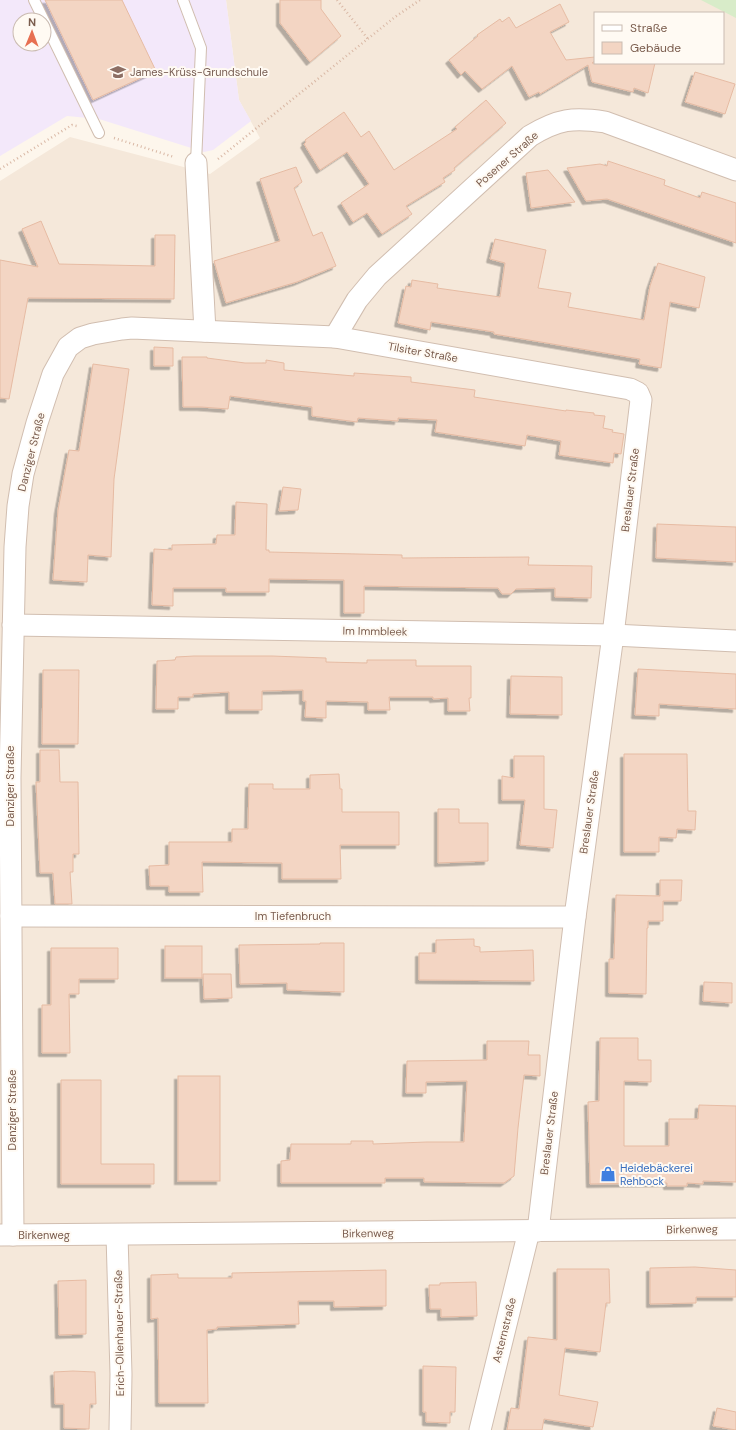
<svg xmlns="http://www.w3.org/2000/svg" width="736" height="1430" viewBox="0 0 736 1430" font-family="'DM Sans',sans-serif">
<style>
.residential{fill:#f5e8da;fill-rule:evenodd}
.education{fill:#f3e8fa;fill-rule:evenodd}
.green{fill:#d8ecc9}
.building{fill:#f3d5c3;stroke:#e6bba3;filter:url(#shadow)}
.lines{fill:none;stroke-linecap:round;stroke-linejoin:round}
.service-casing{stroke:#d1beb0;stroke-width:12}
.minor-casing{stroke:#d1beb0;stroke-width:23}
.path{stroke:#d9b8a5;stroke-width:2.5;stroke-dasharray:1 3;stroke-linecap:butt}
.service{stroke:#fff;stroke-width:10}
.minor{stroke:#fff;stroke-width:21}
.labels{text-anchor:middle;stroke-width:4;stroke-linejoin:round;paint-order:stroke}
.education-label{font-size:11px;fill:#785e54;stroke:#fffaf3;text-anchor:start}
.street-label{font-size:11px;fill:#7a5c4d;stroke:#fffaf3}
.shop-label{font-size:11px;fill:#366cbe;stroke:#fffaf3;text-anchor:start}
</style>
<defs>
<filter id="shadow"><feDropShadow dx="-3.5" dy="3.5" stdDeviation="0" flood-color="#0004"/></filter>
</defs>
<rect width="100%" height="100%" fill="#fdf6ec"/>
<path class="residential" d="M 226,0 L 736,0 L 736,1430 L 0,1430 L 0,181 L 70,137 L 210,174 L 260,138 L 239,100 ZM 595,13 L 723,13 L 723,63 L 595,63 Z"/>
<path class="education" d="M 0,0 L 226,0 L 239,100 L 251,121 L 213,150 L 204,152 L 99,119 L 67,116 L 0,156 ZM 20,20 L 44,20 L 44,44 L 20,44 Z"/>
<polygon class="green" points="701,0 736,0 736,18"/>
<g class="building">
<polygon points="45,0 122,0 156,71 93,100"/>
<polygon points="280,0 321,0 321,9 341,36 310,62 280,23"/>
<polygon points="560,4 569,22 550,32 566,60 595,57 595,61 592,63 655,63 648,93 634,88 633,92 592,82 588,65 540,94 539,92 529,97 512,66 482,89 465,71 461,75 449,60 478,36 477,35 500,19 502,22 509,17 516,28"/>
<polygon points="695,72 735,84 725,114 685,102"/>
<polygon points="486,100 506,123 454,168 455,170 443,178 445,182 406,206 412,214 382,234 367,213 353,222 341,203 369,184 347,152 320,170 304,144 306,142 305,140 344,112 361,137 369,131 394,170 457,129 455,127"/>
<polygon points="608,161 665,180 664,185 700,198 702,192 736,203 736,243 607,199 586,201 567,168 600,164 607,166"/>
<polygon points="296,167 302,182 294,188 313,236 322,232 336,266 297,282 226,303 214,261 280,241 260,179"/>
<polygon points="548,170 575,202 531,208 526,173"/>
<polygon points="41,221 59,264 155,266 155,235 175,235 174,299 28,298 9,399 0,398 0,260 38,267 22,229"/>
<polygon points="495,239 546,250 538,288 571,293 568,307 644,320 650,286 658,263 705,277 699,308 670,302 661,368 639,364 640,359 494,334 494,332 431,322 430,330 398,323 406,286 411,287 412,280 438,284 437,288 500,297 505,263 490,259"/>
<polygon points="154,347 173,348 173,366 154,366"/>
<polygon points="182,357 207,357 207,358 245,363 266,363 266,360 284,363 284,370 354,376 354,373 411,377 411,382 475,390 474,397 566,411 566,410 594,413 594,415 605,416 603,428 613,430 612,432 624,434 621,454 614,453 613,463 559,455 561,441 527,435 525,446 435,432 437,420 398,418 398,421 358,418 357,422 312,416 312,407 230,396 228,409 201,407 183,407"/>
<polygon points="93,364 129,369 114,479 111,557 88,555 87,582 53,580 58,510 69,450 79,451"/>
<polygon points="283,487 301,489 298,510 279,511"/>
<polygon points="236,502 267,504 266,550 269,550 269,552 402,555 402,558 529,557 528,565 592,566 591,598 555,597 555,588 516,589 511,594 502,594 498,588 364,586 364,613 344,613 344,580 269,579 269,592 226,592 226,588 173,588 173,606 152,605 154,549 172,550 172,545 216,544 217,535 235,535"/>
<polygon points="657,524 736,527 736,562 656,558"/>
<polygon points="194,656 272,656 326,658 326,662 367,663 367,660 416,660 416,666 471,666 471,698 469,698 470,711 448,711 448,698 433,699 433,697 389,697 390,710 368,710 368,702 326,701 326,718 305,717 306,701 303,701 303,690 262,691 262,710 229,710 229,692 193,694 193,697 178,697 178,709 156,709 157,661 175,660 176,657"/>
<polygon points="638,669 736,674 736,709 659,704 659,716 635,715"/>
<polygon points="43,670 79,670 78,744 42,744"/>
<polygon points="511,676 562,677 562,715 510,714"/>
<polygon points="40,750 59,750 60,782 78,782 79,854 73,854 73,872 70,872 72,904 55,904 53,873 40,873 36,782 40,782"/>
<polygon points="624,754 687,754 688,811 696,811 695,830 677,829 676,838 659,837 659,852 624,852"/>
<polygon points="514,756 544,756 544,809 557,810 553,848 520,845 525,800 502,800 502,776 514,778"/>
<polygon points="339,774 340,789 342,789 342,812 399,812 399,845 340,845 341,879 282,879 282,863 202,862 203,892 169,892 169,886 150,886 149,866 169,865 169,842 232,842 232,829 248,829 249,784 273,784 273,789 310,789 310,775"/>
<polygon points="438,809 459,809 459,823 488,823 488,861 438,863"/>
<polygon points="660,880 682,880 681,901 663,901 663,921 648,921 648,928 647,928 646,994 609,993 609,959 614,959 616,895 660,896"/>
<polygon points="474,939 474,946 480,947 480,952 533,950 534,981 419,980 419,953 436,953 436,940"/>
<polygon points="320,943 344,943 344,992 287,990 287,983 240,984 239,945 320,944"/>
<rect x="165" y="946" width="37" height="32"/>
<polygon points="51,948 118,948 118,979 79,979 79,994 69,994 70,1053 42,1053 42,1005 51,1005"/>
<polygon points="203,974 231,974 232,998 204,999"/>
<polygon points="704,982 732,983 732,1003 703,1001"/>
<polygon points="600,1038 638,1038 638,1060 651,1060 651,1082 624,1081 624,1146 669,1146 669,1119 698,1119 699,1105 736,1106 736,1182 703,1181 703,1184 687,1183 687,1186 667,1186 667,1183 590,1184 588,1102 599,1101"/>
<polygon points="487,1041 529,1041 528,1055 540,1055 540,1076 524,1075 518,1128 514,1176 504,1183 424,1182 424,1178 385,1178 385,1183 281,1183 281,1161 290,1160 291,1144 351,1144 351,1141 373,1141 373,1144 427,1142 464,1142 467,1081 426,1082 426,1093 406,1093 407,1061 487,1060"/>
<rect x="178" y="1076" width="42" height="105"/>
<polygon points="61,1080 101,1080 101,1164 154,1164 154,1184 61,1184"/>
<polygon points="695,1267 736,1270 736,1297 696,1297 696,1303 650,1304 650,1268"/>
<polygon points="557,1269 609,1269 610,1303 606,1303 600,1352 565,1348 559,1395 598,1402 593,1427 544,1419 542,1430 507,1430 511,1408 519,1409 528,1337 557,1340"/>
<polygon points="386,1270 386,1306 334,1307 334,1301 298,1301 299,1324 217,1327 217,1329 207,1330 208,1403 159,1403 158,1318 151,1319 151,1275 178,1274 178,1278 232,1278 232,1273"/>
<polygon points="86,1280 86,1334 59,1335 58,1281"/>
<polygon points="476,1282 477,1316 441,1317 441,1309 430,1309 429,1285 440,1285 440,1283"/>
<polygon points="423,1366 456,1367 455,1412 450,1412 450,1423 426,1422 426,1412 423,1412"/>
<polygon points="73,1371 95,1372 96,1404 90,1404 89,1429 64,1428 64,1404 55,1404 54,1372"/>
<polygon points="717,1408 736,1412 736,1430 713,1426"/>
</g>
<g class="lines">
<defs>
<g id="service">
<polyline points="34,0 99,133"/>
<polyline points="183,0 201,48 196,163"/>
</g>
<g id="minor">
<polyline points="196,163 205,331"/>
<path d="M 335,337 L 357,300 L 377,276 L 530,136 C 558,119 573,117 605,122 L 736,170"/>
<polyline points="13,625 613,635 736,641"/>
<polyline points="11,916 575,917"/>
<polyline points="1,1235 736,1229"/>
<polyline points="13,1235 10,778 15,547 18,506 23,474 37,423 53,374 68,347 80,338 93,334 122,329 132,328 335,337 630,389 638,393 641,400 613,635 575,917 538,1231"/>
<polyline points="117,1235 121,1374 120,1430"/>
<polyline points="480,1430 529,1231"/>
</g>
</defs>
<use href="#service" class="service-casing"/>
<use href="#minor" class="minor-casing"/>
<g class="path">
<polyline points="337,0 368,39"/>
<polyline points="114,138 174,157"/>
<polyline points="218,159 395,17 420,0"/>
<polyline points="0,169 72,125 77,126"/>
</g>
<use href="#service" class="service"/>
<use href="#minor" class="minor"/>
</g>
<defs>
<symbol id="school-bare" viewBox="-9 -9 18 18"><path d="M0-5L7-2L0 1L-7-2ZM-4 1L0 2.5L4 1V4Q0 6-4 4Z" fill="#8d6e63" stroke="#fffaf3" stroke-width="2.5" paint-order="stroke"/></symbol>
<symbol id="shop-bare" viewBox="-9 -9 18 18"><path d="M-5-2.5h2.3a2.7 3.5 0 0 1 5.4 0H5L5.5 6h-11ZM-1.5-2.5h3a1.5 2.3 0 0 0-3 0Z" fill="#3f7fe0" stroke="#fffaf3" stroke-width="2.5" paint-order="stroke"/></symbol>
</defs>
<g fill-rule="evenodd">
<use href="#school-bare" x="107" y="61" width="22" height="22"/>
<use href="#shop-bare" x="597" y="1163" width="22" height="22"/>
</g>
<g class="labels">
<g class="education-label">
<text x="130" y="76">James-Krüss-Grundschule</text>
</g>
<g class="street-label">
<text transform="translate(507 159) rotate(-41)" y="4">Posener Straße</text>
<text transform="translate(423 352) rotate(10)" y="4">Tilsiter Straße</text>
<text transform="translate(31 452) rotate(-76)" y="4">Danziger Straße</text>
<text transform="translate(630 490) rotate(-83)" y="4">Breslauer Straße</text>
<text transform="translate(375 631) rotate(1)" y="4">Im Immbleek</text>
<text transform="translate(10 786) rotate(-90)" y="4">Danziger Straße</text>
<text transform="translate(589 812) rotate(-82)" y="4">Breslauer Straße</text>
<text x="293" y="920">Im Tiefenbruch</text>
<text transform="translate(12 1110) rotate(-90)" y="4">Danziger Straße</text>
<text transform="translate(549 1133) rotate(-83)" y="4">Breslauer Straße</text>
<text transform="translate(692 1229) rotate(-1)" y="4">Birkenweg</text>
<text transform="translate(368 1233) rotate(-1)" y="4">Birkenweg</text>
<text x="44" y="1239">Birkenweg</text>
<text transform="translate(504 1330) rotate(-76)" y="4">Asternstraße</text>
<text transform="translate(119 1333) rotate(-91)" y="4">Erich-Ollenhauer-Straße</text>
</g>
<g class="shop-label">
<text x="620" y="1172">Heidebäckerei<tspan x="620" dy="13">Rehbock</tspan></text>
</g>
</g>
<rect x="594" y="12" width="130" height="52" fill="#fffaf3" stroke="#cabbb1"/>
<rect x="602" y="25" width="20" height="6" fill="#ffffff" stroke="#cabbb1"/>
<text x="630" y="32" font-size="12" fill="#7a5c4d">Straße</text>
<rect x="602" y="42" width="20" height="12" fill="#f3d5c3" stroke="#cabbb1"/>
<text x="630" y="52" font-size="12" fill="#7a5c4d">Gebäude</text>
<g transform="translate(32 32) rotate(1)"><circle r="19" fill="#fffaf3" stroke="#cabbb1"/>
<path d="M0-3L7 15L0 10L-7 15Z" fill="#e76f51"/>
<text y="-6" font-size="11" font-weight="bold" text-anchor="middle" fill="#7a5c4d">N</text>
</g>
</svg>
